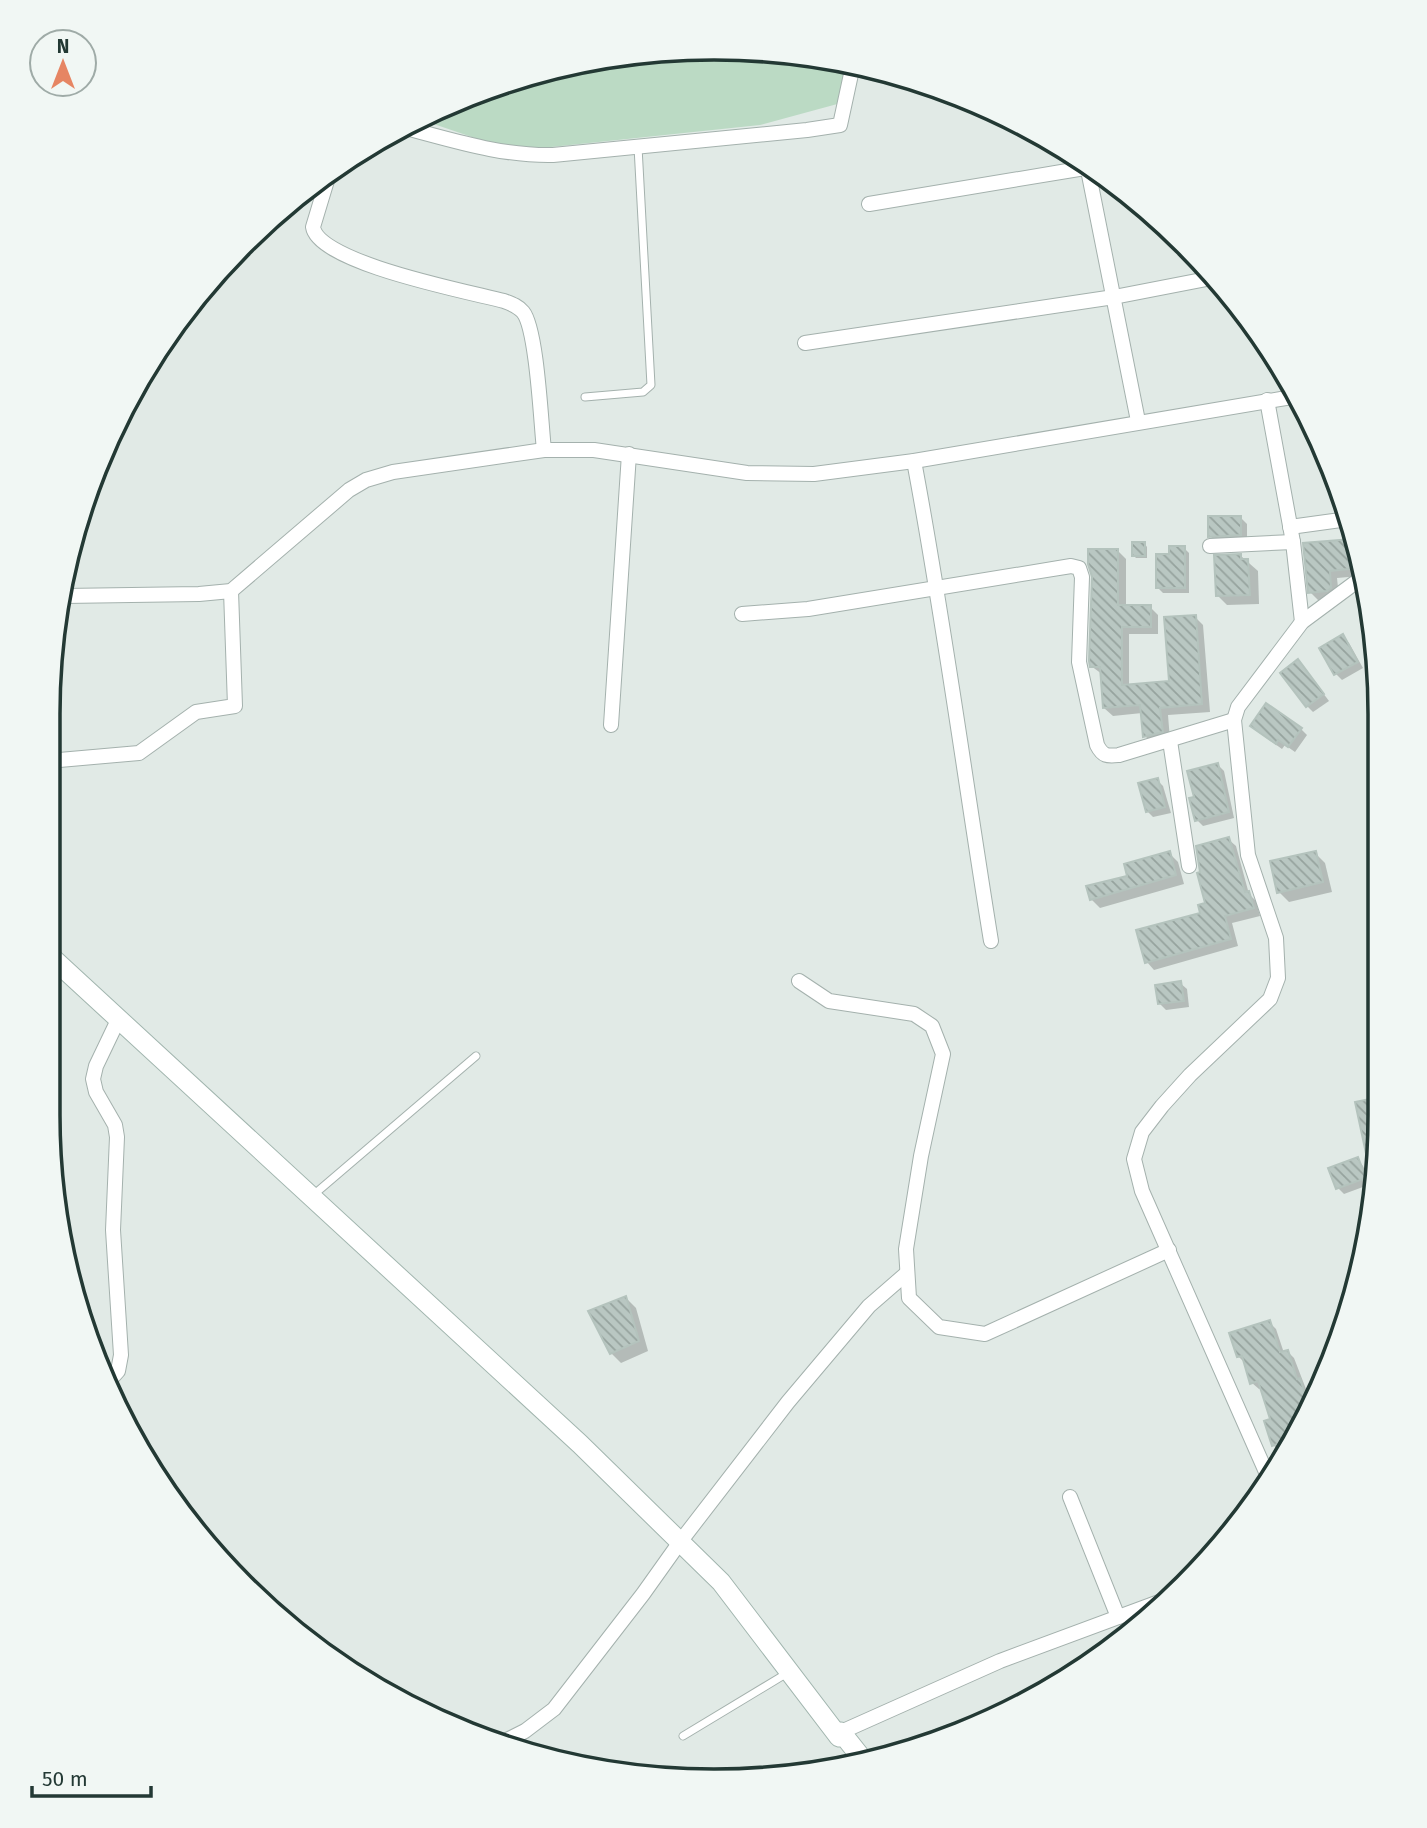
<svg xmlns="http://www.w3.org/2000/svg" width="1427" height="1828" viewBox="0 0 1427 1828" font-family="'Fira Sans',sans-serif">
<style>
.grass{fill:#bbdac4}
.shadow{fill:#0003}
.building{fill:url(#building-back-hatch);stroke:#b4c3bd;stroke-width:2}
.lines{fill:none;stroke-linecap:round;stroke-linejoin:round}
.lane-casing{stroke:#a4b1ad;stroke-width:9}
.street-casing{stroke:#a4b1ad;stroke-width:16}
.secondary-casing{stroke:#a1b5ae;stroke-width:21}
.lane{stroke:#fff;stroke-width:7}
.street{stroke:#fff;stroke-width:14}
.secondary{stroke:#fff;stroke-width:19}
.rim{fill:none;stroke:#233934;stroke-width:3.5}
</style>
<defs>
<pattern id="building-back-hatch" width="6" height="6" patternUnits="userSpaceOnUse" patternTransform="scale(1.75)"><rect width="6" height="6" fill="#b9c7c2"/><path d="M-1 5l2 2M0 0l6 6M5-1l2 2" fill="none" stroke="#96a39e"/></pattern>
</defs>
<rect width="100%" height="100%" fill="#e1eae6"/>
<polygon class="grass" points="757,49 849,64 841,103 760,125 513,151 419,119 499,83 626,53"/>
<g class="shadow">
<polygon points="1241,518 1247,524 1247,541 1216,542 1210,536"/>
<polygon points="1353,540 1360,576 1337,578 1339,597 1318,600 1310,592 1305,544"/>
<polygon points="1145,544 1147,547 1147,558 1136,558 1133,555"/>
<polygon points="1184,548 1189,553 1189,593 1163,593 1158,588 1171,556"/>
<polygon points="1118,551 1126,559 1126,607 1150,607 1158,615 1158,634 1129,634 1129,686 1171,683 1195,617 1203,625 1210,712 1168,715 1170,740 1153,744 1145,736 1142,713 1113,716 1104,708 1102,674 1091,666"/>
<polygon points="1241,556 1258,571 1259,604 1227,605 1217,595"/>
<polygon points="1343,636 1349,643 1363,668 1342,680 1336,674"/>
<polygon points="1304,668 1329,701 1313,712 1307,706"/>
<polygon points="1301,729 1307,735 1295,752 1285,745 1282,749 1258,732"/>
<polygon points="1218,765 1224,771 1234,818 1203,826 1197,820 1196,798"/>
<polygon points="1157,780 1163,786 1171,813 1153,817 1147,811"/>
<polygon points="1228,839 1236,846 1249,894 1256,901 1260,916 1232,923 1238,946 1154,970 1147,962 1202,914"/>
<polygon points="1169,853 1178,862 1184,884 1100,908 1091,899"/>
<polygon points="1315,853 1325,863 1332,892 1289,902 1279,892"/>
<polygon points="1180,983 1187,989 1189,1007 1166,1010 1160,1004"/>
<polygon points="1380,1099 1380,1115 1375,1162 1368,1154"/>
<polygon points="1357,1159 1363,1166 1371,1184 1344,1194 1338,1188"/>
<polygon points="626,1298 636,1308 648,1351 621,1363 611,1353"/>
<polygon points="1269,1322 1276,1329 1284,1353 1288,1352 1294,1358 1311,1402 1286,1449 1280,1451 1273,1445 1272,1421 1262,1388 1259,1389 1252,1383 1245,1363 1238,1356"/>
</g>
<g class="building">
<polygon points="1208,516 1241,516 1241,535 1208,537"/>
<polygon points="1352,539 1358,568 1330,571 1331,588 1327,591 1308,593 1303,543"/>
<rect x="1132" y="542" width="13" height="14"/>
<polygon points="1169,546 1185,546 1185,588 1156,588 1156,554 1169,554"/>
<polygon points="1088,549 1118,549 1118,605 1151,605 1151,627 1122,627 1122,685 1169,681 1164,617 1196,615 1202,704 1160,708 1163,732 1143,737 1140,705 1103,708 1100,667 1090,667 1089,661 1092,577 1088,564"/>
<polygon points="1241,554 1241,559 1248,559 1250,595 1216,596 1214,555"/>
<polygon points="1343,634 1358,662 1334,675 1319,648"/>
<polygon points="1298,659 1324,694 1306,707 1280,673"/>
<polygon points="1266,703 1302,728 1288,747 1278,740 1276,744 1250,726"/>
<polygon points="1218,763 1229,812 1195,821 1189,798 1194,797 1187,771"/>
<polygon points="1158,778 1165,807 1146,812 1138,783"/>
<polygon points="1229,837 1245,892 1249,891 1254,908 1225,916 1231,939 1145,963 1136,930 1200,913 1198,905 1205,903 1197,873 1200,872 1196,846"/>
<polygon points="1170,851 1176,875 1090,900 1086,886 1127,876 1124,864"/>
<polygon points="1316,851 1323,882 1277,893 1270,861"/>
<polygon points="1181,981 1184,1001 1158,1004 1155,985"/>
<polygon points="1380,1097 1374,1176 1371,1177 1355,1102"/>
<polygon points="1358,1157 1366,1178 1336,1189 1328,1168"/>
<polygon points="626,1296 639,1341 610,1354 588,1311"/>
<polygon points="1270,1320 1280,1352 1288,1350 1297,1379 1300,1378 1307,1401 1304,1402 1307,1411 1292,1439 1272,1446 1264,1421 1270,1419 1258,1381 1250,1384 1242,1356 1237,1357 1229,1333"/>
</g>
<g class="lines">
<defs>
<g id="lane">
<polyline points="585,397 643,392 651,385 638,147"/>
<polyline points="311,1197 476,1056"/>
<polyline points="683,1736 789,1672"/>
</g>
<g id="street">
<path d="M 402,127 C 453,140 500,156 553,155 L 807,130 L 840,125 L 853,65"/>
<polyline points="1087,165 1138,421"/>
<path d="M 329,174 L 313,227 C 318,263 470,292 504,301 C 512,304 518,306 523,312 C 537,329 541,424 544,450"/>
<polyline points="869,204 1091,167"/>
<polyline points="805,343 1114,297 1217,277"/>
<polyline points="1267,400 1293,542 1302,622"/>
<path d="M 914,461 C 944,620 965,781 991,941"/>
<polyline points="1290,527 1348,519"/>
<polyline points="1210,546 1293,542"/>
<polyline points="64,596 199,594 231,591 349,490 366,480 393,472 544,450 594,450 747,473 814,474 914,461 1298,396"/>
<path d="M 742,614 L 808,609 L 1071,566 L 1079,568 L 1082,577 L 1079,662 L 1097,745 C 1103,757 1108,756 1119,755 L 1234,720"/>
<polyline points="611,725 629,454"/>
<polyline points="1170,741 1189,866"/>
<polyline points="48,761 139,753 196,712 235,706 231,591"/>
<polyline points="799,981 829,1001 914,1014 932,1026 943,1054 921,1156 906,1249 909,1298 939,1327 985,1334 1169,1250"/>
<polyline points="109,1381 118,1371 121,1355 113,1230 117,1137 115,1125 96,1092 93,1079 96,1066 118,1020"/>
<polyline points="1270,1481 1142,1191 1134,1159 1142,1132 1162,1106 1190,1075 1270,999 1278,978 1276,938 1248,855 1234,720 1238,707 1302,622 1360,579"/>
<polyline points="1070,1497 1118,1617"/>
<polyline points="841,1732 1000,1661 1167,1599"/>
<polyline points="503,1742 525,1731 554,1709 643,1594 680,1542 788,1402 869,1306 907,1273"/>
</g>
<polyline id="secondary" points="48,954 580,1444 721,1582 839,1737 841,1732 864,1761"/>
</defs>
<use href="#lane" class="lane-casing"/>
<use href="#street" class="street-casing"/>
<use href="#secondary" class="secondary-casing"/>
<use href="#lane" class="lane"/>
<use href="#street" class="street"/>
<use href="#secondary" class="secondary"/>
</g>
<path d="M0 0H1427V1828H0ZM714 60H714A654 654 0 0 1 1368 714V1115A654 654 0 0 1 714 1769H714A654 654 0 0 1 60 1115V714A654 654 0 0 1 714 60Z" fill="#f1f7f4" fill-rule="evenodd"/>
<path class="rim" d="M714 60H714A654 654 0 0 1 1368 714V1115A654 654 0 0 1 714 1769H714A654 654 0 0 1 60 1115V714A654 654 0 0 1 714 60Z"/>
<g transform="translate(63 63)"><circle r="33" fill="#f1f7f4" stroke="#9faba7" stroke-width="2"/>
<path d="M0-5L12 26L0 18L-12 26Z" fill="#e68563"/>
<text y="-10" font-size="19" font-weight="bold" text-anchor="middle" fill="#233934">N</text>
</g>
<path d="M32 1786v10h119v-10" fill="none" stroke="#233934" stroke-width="3.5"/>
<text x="42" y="1786" font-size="21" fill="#233934" stroke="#f1f7f4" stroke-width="5" paint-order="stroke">50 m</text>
</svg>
